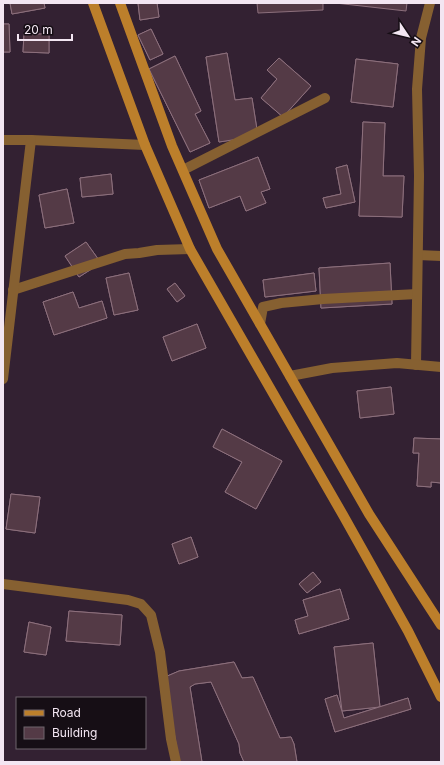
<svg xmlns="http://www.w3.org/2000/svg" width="444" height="765" viewBox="0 0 444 765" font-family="Inter,sans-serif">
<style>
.building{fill:#543a46;stroke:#8c6f7c}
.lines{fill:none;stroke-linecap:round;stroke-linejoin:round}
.street{stroke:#866031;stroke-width:10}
.secondary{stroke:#bc7f2b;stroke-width:10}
</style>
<rect width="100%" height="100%" fill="#332132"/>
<g class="building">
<polygon points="10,3 44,3 45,8 12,14"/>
<polygon points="10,3 44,3 45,8 12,14"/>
<polygon points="138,3 157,3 159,17 140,20"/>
<polygon points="138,3 157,3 159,17 140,20"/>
<polygon points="257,3 323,3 323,10 258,13"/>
<polygon points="335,3 407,3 406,11"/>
<polygon points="3,24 9,24 10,52 3,52"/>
<polygon points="3,24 9,24 10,52 3,52"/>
<polygon points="151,29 163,54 150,60 138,35"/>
<polygon points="151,29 163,54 150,60 138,35"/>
<polygon points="24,34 49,34 49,53 23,52"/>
<polygon points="24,34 49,34 49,53 23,52"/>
<polygon points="227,53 235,100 252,98 258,136 219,142 206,57"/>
<polygon points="227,53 235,100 252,98 258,136 219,142 206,57"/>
<polygon points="175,56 201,111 195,114 210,143 190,152 149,69"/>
<polygon points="175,56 201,111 195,114 210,143 190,152 149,69"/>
<polygon points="279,58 311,86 283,117 261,98 277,79 267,70"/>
<polygon points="279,58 311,86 283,117 261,98 277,79 267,70"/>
<polygon points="356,59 398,64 393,107 351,102"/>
<polygon points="356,59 398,64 393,107 351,102"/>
<polygon points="363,122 385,123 383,176 404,176 402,217 359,216"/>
<polygon points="363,122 385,123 383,176 404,176 402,217 359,216"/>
<polygon points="258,157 270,189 261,192 266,203 246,211 240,196 209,208 199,180"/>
<polygon points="258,157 270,189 261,192 266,203 246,211 240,196 209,208 199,180"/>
<polygon points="347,165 355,202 326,208 323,198 341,194 336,168"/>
<polygon points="347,165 355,202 326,208 323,198 341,194 336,168"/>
<polygon points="111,174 113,194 82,197 80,178"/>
<polygon points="111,174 113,194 82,197 80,178"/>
<polygon points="67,189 74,223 45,228 39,195"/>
<polygon points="67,189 74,223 45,228 39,195"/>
<polygon points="86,242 101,263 79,277 65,256"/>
<polygon points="86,242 101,263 79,277 65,256"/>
<polygon points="390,263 392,304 321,308 319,268"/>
<polygon points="390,263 392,304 321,308 319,268"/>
<polygon points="129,273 138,310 114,315 106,278"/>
<polygon points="129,273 138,310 114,315 106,278"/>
<polygon points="314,273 316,291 265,297 263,280"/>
<polygon points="314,273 316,291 265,297 263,280"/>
<polygon points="175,283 185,296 177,302 167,289"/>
<polygon points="175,283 185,296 177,302 167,289"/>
<polygon points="73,292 79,308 102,301 107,318 54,335 43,302"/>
<polygon points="73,292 79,308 102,301 107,318 54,335 43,302"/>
<polygon points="197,324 206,348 172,361 163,337"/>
<polygon points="197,324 206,348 172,361 163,337"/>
<polygon points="391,387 394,414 360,418 357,391"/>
<polygon points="391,387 394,414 360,418 357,391"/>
<polygon points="222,429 282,461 256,509 225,492 242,462 213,447"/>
<polygon points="222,429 282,461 256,509 225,492 242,462 213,447"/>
<polygon points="414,438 441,439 441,483 431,482 431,487 417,486 419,453 413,453"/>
<polygon points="414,438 441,439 441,483 431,482 431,487 417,486 419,453 413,453"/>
<polygon points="11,494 40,497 35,533 6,529"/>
<polygon points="11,494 40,497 35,533 6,529"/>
<polygon points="191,537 198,557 179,564 172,544"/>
<polygon points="191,537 198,557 179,564 172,544"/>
<polygon points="313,572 321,582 307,593 299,584"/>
<polygon points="313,572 321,582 307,593 299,584"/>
<polygon points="340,589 349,619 299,634 295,620 308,616 303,600"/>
<polygon points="340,589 349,619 299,634 295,620 308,616 303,600"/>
<polygon points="69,611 122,615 120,645 66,641"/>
<polygon points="69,611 122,615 120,645 66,641"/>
<polygon points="29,622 51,627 46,655 24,652"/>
<polygon points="29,622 51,627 46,655 24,652"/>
<polygon points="373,643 380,707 342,711 334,647"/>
<polygon points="373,643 380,707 342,711 334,647"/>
<polygon points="234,662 242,678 253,677 280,738 291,737 294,744 297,762 244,762 240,753 239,744 211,682 195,684 190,687 202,762 179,762 165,677 179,671"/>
<polygon points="234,662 242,678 253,677 280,738 291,737 294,744 297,762 244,762 240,753 239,744 211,682 195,684 190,687 202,762 179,762 165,677 179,671"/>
<polygon points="337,695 344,718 408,698 411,709 335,732 325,699"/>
<polygon points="337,695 344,718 408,698 411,709 335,732 325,699"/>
</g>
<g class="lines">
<g class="street">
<polyline points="3,140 31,140 145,145"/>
<polyline points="183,170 325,98"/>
<polyline points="418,255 441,256"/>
<polyline points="13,290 125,254 139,253 157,250 190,249"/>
<polyline points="260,324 263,307 281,303 323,299 417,294"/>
<polyline points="416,365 419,176 417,89 421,38 430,3"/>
<polyline points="290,376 332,368 397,363 441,367"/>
<polyline points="3,379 31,140"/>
<polyline points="3,584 128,600 141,604 151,615 160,652 171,739 176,762"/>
</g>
<g class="secondary">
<polyline points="93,3 145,145 190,249 343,515 408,631 441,697"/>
<polyline points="120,3 172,146 217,249 369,514 441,625"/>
</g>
</g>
<rect width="444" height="765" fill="none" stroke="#f3e6f2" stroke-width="8"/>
<rect x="16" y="697" width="130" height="52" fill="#160e15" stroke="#6e646d"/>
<rect x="24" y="710" width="20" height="6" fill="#bc7f2b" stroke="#6e646d"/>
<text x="52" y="717" font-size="12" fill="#f3e6f2">Road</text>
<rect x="24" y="727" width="20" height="12" fill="#543a46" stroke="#6e646d"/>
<text x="52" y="737" font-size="12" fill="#f3e6f2">Building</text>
<g transform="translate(408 36) rotate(125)" stroke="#160e15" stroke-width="3" paint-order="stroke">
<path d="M0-3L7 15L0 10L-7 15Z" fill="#f3e6f2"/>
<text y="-6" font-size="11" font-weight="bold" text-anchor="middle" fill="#f3e6f2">N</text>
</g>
<path d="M18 34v6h54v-6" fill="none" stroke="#f3e6f2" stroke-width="2"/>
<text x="24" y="34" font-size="12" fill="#f3e6f2" stroke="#160e15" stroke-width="3" paint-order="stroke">20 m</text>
</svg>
